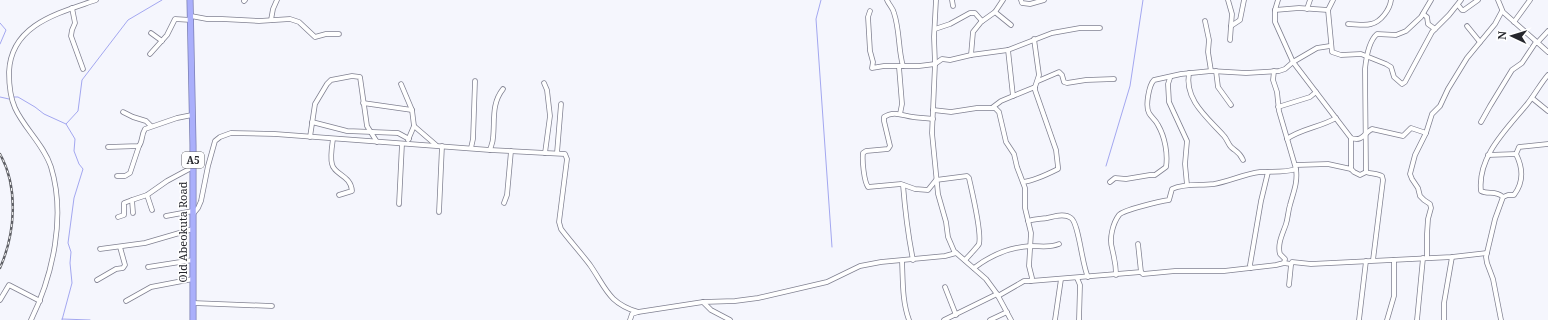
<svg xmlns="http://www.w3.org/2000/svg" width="1548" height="320" viewBox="0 0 1548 320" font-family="'Noto Serif',serif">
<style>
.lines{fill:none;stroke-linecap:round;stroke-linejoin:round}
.stream{stroke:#a3a7f0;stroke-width:1}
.minor-casing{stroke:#808191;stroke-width:5.5}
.highway-casing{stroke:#7b7fb3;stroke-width:7}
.minor{stroke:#fff;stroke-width:4}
.highway{stroke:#aaaffb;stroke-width:5.5}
.rail-casing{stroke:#5e5f65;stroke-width:2.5}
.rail{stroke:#fff;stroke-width:1;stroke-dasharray:3;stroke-linecap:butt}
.labels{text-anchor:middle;stroke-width:3;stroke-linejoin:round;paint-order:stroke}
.shield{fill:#fff;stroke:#66676b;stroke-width:1}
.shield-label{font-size:10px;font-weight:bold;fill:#25262c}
.street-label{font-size:11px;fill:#25262c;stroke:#fff}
</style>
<rect width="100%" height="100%" fill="#f5f6fd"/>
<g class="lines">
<g class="stream">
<polyline points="821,0 816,19 832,247"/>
<polyline points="0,23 6,30 0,44"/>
<polyline points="0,97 9,99"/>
<polyline points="14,97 18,97 35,107 44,114 66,124"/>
<polyline points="1106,166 1130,86 1143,0"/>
<polyline points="62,319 90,320"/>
<polyline points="62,320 72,283 70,263 71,252 68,243 74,198 83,169 79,164 74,151 75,139 66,124 78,111 82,80 128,20 162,0"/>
</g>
<defs>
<g id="minor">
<path d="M 887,0 C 889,5 893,8 894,13 C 900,31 898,49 903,66"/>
<polyline points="936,0 934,37 935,64 932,133 938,194 946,222 948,237 954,251 986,279 997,294 1011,320"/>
<polyline points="952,0 953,6"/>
<polyline points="1021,0 1022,3 1030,4 1044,0"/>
<polyline points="1228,0 1232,14 1231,26"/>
<path d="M 1278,0 L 1275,10 L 1275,22 L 1293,62 L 1351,138 C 1363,142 1364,133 1372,129 L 1403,136 L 1411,128 L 1426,133"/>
<polyline points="1333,0 1328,10 1332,52 1341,55 1361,54 1386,64 1391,67 1394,77 1402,84 1405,82 1432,32 1449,15 1461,0"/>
<polyline points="1498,0 1503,12 1548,52"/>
<polyline points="244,1 245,0"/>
<polyline points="1458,5 1462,10 1464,10 1478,0"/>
<polyline points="72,8 75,23 72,30 71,36 83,69"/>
<polyline points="1307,9 1310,0"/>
<polyline points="1275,10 1299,8 1328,10"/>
<polyline points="870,11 868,17 870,51 873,62 872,68 884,66 919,66 935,64 942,59 950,60 971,55 1008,50 1052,33 1080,28 1100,28"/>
<polyline points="995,12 1011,25"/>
<polyline points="1423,14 1427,17 1428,24 1435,29"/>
<polyline points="191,16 207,19 222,19 259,21 290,19 299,22 315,37 326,34 339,34"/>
<polyline points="271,20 273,9 277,0"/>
<polyline points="1205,21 1209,40 1208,52 1211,71"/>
<polyline points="1514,22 1530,0"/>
<path d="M 1348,24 C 1356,24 1364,26 1371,24 C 1381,22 1390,9 1391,0"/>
<polyline points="1467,26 1480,42"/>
<polyline points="935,29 950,24 970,13 975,13 982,21"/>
<polyline points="151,33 162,41"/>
<polyline points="1230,40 1231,26 1240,20 1244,0"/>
<polyline points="1537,43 1548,31"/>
<polyline points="1008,50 1013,96 1035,87"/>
<polyline points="150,54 167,35 175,19 191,20"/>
<polyline points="971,55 973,32 981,22 995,12 1003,0"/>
<polyline points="899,67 902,104 900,114"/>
<polyline points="1216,71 1218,87 1231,105"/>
<path d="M 1189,73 C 1184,100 1208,118 1224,136 C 1227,139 1228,144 1231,147 C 1236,152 1239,151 1243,160"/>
<polyline points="1170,78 1168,84 1169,102 1187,141 1185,164 1187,185"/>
<polyline points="1038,81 1059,72 1062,75 1064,82 1067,83 1086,80 1114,79"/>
<polyline points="544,83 547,90 550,116 545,153"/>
<polyline points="401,84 412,110 414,126 408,140"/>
<polyline points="1532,98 1548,111"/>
<polyline points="363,103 412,110"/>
<polyline points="993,107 1001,101 1013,96"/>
<polyline points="1278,107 1310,97 1316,92"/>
<polyline points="933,110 951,112 977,108 995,108 999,112 1006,142 1014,154 1017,167 1025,188 1025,208 1031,233 1029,266 1032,278 1031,281 1024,281 998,296"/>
<polyline points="123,112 133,117 146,121 151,126"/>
<path d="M 933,119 C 926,118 919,118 913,117 C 903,116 894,110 884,117 L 884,121 L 890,146 L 888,149 L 866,151 L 863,153 C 862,161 864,181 868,187 L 901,184 L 915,189 L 928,190 L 936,180 L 967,176 L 969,178 C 972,192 982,232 979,244 C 978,246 967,258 965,260"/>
<polyline points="312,122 347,131 398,133 409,139"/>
<polyline points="1481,122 1490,106 1512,70 1522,63 1536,42"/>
<polyline points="414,126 436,145"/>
<polyline points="310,137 315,104 327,84 331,80 352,76 360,77 367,126 377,142"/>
<path d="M 333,139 C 332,146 330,157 332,164 C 334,175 351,175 352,191 L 339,195"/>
<path d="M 1287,139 C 1300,129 1321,127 1336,118"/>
<path d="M 108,147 L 139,146 C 143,141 141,135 145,129 L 177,118 L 192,115"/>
<polyline points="471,148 473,139 475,81"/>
<path d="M 490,150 C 491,146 493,142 493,138 C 495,121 491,104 503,89"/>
<polyline points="557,153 561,104"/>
<polyline points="1516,154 1519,147 1548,144"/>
<path d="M 1488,155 L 1516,154 C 1523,168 1524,182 1514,195 L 1508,195 L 1503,197"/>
<polyline points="1296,165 1328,164 1351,169 1351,138"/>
<path d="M 1351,169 L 1354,172 L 1360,175 L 1366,172 L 1365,69 C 1366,59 1369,41 1377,34 L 1396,35 L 1406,31 L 1421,17 L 1431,0"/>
<path d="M 1366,172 C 1371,174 1377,173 1382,176 L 1383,180 L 1373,260"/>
<polyline points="117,176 125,176 130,173 139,146"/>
<path d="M 1023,182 C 1033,181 1048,174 1058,169 L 1058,167 L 1056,150 L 1035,90 L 1035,87 L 1039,75 L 1034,39"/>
<path d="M 1110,182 L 1115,178 L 1126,179 L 1150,175 L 1155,175 L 1166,167 C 1168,154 1165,137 1158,125 C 1156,120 1151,117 1149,113 C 1145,106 1149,85 1154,80 L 1181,74 L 1211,71 L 1246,73 L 1279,71 L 1285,69 L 1293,62 L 1317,48 L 1330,46"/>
<path d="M 903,185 C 905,210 908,235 913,260"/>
<polyline points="147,195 152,210"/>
<polyline points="504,203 507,195 511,151"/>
<polyline points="399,204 402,144"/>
<polyline points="439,212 442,146"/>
<polyline points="133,213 132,200 147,195 167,181 193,167"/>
<path d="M 193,214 L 198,208 L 201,201 L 208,166 L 215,141 L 220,137 L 231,133 L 275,134 L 490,150 L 565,154 L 567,159 L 559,222 L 561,229 C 570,241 581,253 590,265 C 606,288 608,303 638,312"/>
<polyline points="166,216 193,211"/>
<polyline points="118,217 124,215 124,203 132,200"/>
<path d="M 1028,221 C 1034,219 1041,219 1047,218 C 1054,216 1065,213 1071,218 C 1079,223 1082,266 1088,277"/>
<polyline points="100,249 145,243 193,229"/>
<polyline points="1427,258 1427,234 1428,219 1431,208 1430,204 1424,200 1420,196 1418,188 1412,179 1410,174 1415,155 1426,133 1432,114 1440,106 1448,89 1467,58 1495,24 1502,11"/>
<path d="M 902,261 C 903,281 902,301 909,320"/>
<path d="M 1284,263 L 1285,259 L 1280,254 C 1277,244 1283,233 1286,224 C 1288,218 1288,211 1290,205 C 1293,193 1298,183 1296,169"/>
<polyline points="148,267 193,260"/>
<path d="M 974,268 C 991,255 1010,247 1031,246 C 1042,246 1049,248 1059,244"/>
<polyline points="1251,268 1250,265 1261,201 1268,172"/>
<polyline points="1141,272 1143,274 1175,271 1224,271 1276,265 1284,263 1291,264"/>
<path d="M 1116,275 C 1116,263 1114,258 1112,248 C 1109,238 1113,223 1119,215 C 1123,210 1161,201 1169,200 L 1172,189 C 1186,183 1200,186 1214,184 C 1230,181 1244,174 1260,172 C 1272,171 1285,173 1296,169 L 1279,111 L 1277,92 L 1273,80 L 1274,71"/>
<polyline points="1077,278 1080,285 1079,320"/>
<polyline points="97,280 116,269 123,268 125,265 120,247"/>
<polyline points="1031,281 1141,272 1138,244"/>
<polyline points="1289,285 1291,265 1292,262 1311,264 1452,257 1487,253"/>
<polyline points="945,287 956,315"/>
<polyline points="0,300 9,285 40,301"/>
<polyline points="126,301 151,287 193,279"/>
<polyline points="703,302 711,310 730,320"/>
<polyline points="193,303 272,306"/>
<path d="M 31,320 C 53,275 66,216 51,167 C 44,145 24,128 15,108 C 10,97 9,84 9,72 C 11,24 59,13 96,0"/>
<polyline points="630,320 632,314 638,312 703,302 735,301 758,298 827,282 860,266 881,262 945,256 956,253"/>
<polyline points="944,320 997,294"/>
<polyline points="990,320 1007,312"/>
<polyline points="1055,320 1061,279"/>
<polyline points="1359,320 1366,261"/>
<polyline points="1387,320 1394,296 1394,260"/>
<polyline points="1417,320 1423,258"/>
<polyline points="1444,320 1444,303 1452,257"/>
<path d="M 1501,320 L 1493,279 L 1487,263 L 1486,257 L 1495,219 L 1503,197 C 1495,190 1488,195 1481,191 C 1477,156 1508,128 1528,103 C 1535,94 1541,83 1548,75"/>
</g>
<polyline id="highway" points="190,0 193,145 193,320"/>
</defs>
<use href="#minor" class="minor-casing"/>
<use href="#highway" class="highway-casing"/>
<use href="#minor" class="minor"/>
<use href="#highway" class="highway"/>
<defs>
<path id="rail" d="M 0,154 C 19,188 15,234 0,268"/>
</defs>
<use href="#rail" class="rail-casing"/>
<use href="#rail" class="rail"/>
</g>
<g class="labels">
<rect class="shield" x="182" y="152" width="22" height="16" rx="3"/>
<g class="shield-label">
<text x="193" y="164">A5</text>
</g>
<g class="street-label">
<text transform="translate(183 232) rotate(-90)" y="4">Old Abeokuta Road</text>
</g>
</g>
<g transform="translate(1512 36) rotate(274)" stroke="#ffffff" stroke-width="3" paint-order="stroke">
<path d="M0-3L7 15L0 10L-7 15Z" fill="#25262c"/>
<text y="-6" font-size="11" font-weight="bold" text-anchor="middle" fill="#25262c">N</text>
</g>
</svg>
